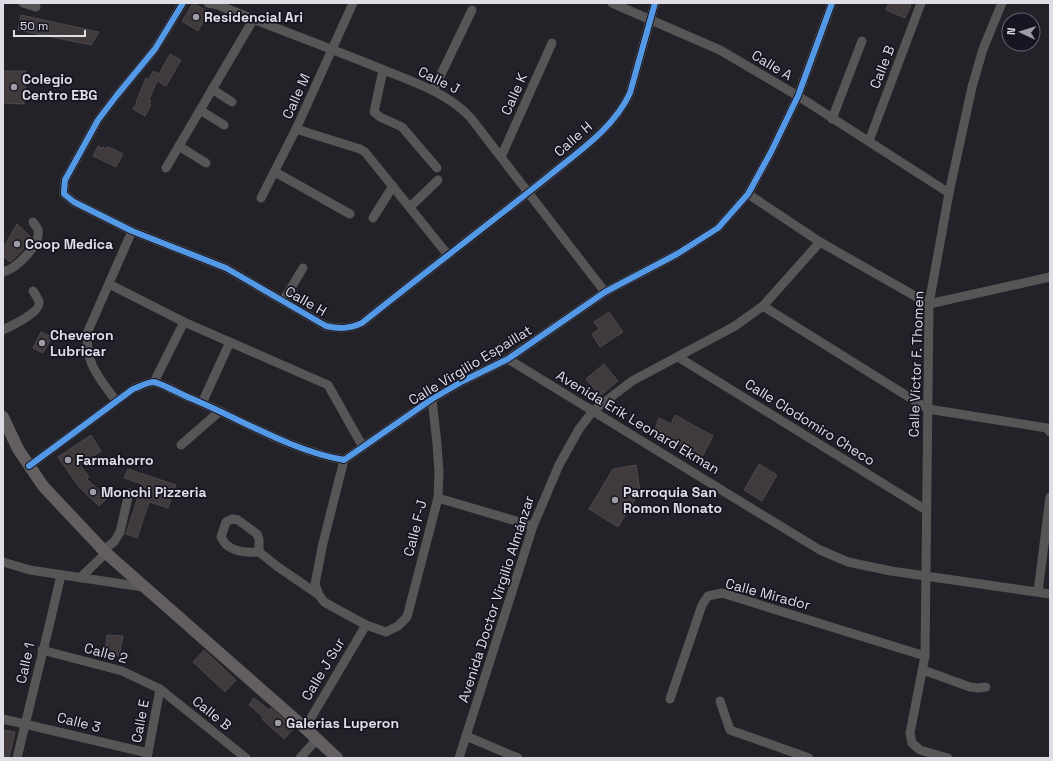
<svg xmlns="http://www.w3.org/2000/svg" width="1053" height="761" viewBox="0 0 1053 761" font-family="'Space Grotesk',sans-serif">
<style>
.building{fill:#403a3c;stroke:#4b484b}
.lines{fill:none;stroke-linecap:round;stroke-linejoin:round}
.minor{stroke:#585556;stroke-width:9}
.major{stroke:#635f61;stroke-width:12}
.cycleway-casing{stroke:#171522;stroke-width:8}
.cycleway{stroke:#5399e6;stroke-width:6}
.poi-dot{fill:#9d9ca4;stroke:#171522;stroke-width:1.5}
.labels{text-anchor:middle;stroke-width:3.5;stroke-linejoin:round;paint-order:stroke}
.poi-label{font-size:14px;font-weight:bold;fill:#dfdee7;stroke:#171522;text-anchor:start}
.street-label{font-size:14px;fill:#dfdee7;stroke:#171522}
</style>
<rect width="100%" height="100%" fill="#232229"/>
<g class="building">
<polygon points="193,3 209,12 198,31 182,21"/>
<polygon points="889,3 907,3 911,5 905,18 886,10"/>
<polygon points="21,15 99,32 91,45 18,30"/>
<polygon points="170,54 181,60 166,86 157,81 149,100 151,101 149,104 151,105 145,116 133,109 137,103 136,102 146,78 149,79 153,71 159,74"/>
<polygon points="3,71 26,71 24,104 3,103"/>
<polygon points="98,146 102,148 103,147 106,149 107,147 111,148 123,154 116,167 93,156"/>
<polygon points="17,224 31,237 22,251 10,262 3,256 3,248"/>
<polygon points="609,312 623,332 600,347 592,334 599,329 594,322"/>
<polygon points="41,332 52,337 43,353 33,348"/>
<polygon points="604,364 618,381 600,396 586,379"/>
<polygon points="675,415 713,436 702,457 664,436 665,434 655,429 659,418 671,424"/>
<polygon points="91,435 101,451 80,465 89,477 87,479 107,498 99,506 79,487 58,457"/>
<polygon points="759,464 777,475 762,501 744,490"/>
<polygon points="636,465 640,491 618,527 589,509 613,469"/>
<polygon points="128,469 176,485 168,508 149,502 137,538 126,534 142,484 124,478"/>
<polygon points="107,635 123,636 119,656 105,654"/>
<polygon points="204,650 236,680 225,692 193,662"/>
<polygon points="254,698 269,710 271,708 294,728 284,739 262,719 263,717 249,705"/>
<polygon points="3,730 15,732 9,758 3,758"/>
</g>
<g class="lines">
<g class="minor">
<polyline points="23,3 36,7"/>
<path d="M 183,3 L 155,49 L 117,95 L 98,120 L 65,180 L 64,191 L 64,194 L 74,202 L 132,231 L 226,268 L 326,326 C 339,329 349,329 362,323 C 424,273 488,225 550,175 C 579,151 614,128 630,93 L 655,3"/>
<path d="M 208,3 L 218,5 C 269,26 322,45 374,66 C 407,80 444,90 470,117 L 605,292"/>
<polyline points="612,3 720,50 798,96 949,193"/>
<polyline points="383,70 374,112 380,117 402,127 437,168"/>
<polyline points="212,89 232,102"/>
<polyline points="433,91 472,10"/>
<polyline points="200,110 224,125"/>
<polyline points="832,119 862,41"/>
<polyline points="296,129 360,149 365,152 448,255"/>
<polyline points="869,141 921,3"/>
<polyline points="179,146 206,163"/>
<polyline points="501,157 552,43"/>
<polyline points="166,168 253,20"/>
<polyline points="275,172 350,214"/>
<polyline points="748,194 820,242 929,304 1050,277"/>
<polyline points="261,198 296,129 353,3"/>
<polyline points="410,207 438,180"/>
<polyline points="373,218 393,186"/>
<path d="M 3,272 C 16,269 41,245 38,230 C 37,227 35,225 33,222"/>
<polyline points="109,284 184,322 328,385 363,447"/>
<polyline points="283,301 303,268"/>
<polyline points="763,306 928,409 1047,428 1050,432"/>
<path d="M 3,330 C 11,326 41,312 39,302 C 38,298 35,294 33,291"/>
<polyline points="678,357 926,510"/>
<polyline points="508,359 764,516 820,550 848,562 891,571 1050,594"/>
<polyline points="154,382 184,322"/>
<path d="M 116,401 C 99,377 84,363 88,331 L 132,231"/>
<polyline points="202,403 230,342"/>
<polyline points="181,445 220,411"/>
<polyline points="344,460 323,543 315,584 319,595 324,602 366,625 386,632 398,626 407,617 438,498 439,472 437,444 432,399"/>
<path d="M 29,466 L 133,389 C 139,387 147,382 154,382 C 160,383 183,395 190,398 C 241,419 289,450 344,460 L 432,399 L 463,381 L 508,359 L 605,292 L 677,254 L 718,228 L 748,194 L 771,152 L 798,96 L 832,3"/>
<polyline points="438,498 533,526"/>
<polyline points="103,550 114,542 120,532 129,493"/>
<path d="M 259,552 C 245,553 227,551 221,537 L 226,522 L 232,519 L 238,520 L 257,534 L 259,539 L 259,552 L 278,567 L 319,595"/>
<polyline points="3,562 30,570 143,587"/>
<polyline points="80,578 106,553"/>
<polyline points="1038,592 1050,497"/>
<polyline points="42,650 122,671 160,689 246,758"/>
<polyline points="923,670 970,687 978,688 986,687"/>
<polyline points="670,699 702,605 708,596 722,593 925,656"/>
<polyline points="720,701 730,730 809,758"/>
<polyline points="3,719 148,753"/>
<polyline points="305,728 366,625"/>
<polyline points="466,736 518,758"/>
<polyline points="17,758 51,618 61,575"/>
<polyline points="147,758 160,689"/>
<polyline points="300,758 317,739"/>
<polyline points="459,758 533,526 559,465 579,429 593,411 632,381 735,326 763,306 820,242"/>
<polyline points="948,758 920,750 912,743 910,733 925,656 929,304 949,193 972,87 983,49 1002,3"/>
</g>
<polyline class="major" points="3,417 18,449 43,486 106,553 305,728 337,758"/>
<defs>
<g id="cycleway">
<path d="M 183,3 L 155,49 L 117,95 L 98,120 L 65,180 L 64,191 L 64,194 L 74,202 L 132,231 L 226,268 L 326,326 C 339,329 349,329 362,323 C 424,273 488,225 550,175 C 579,151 614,128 630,93 L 655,3"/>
<path d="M 29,466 L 133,389 C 139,387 147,382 154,382 C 160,383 183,395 190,398 C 241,419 289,450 344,460 L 432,399 L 463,381 L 508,359 L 605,292 L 677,254 L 718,228 L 748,194 L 771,152 L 798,96 L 832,3"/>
</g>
</defs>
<use href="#cycleway" class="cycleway-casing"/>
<use href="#cycleway" class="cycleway"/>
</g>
<g class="poi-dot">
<circle cx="196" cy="17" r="4"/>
<circle cx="14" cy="87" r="4"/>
<circle cx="17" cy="244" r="4"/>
<circle cx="42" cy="343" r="4"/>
<circle cx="68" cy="460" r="4"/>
<circle cx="93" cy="492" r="4"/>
<circle cx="615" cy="500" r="4"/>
<circle cx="278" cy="723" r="4"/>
</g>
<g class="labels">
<g class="poi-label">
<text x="204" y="22">Residencial Ari</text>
<text x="22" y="84">Colegio<tspan x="22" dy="16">Centro EBG</tspan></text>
<text x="25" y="249">Coop Medica</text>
<text x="50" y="340">Cheveron<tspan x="50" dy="16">Lubricar</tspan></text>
<text x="76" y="465">Farmahorro</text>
<text x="101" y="497">Monchi Pizzeria</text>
<text x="623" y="497">Parroquia San<tspan x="623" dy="16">Romon Nonato</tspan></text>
<text x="286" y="728">Galerias Luperon</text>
</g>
<g class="street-label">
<text transform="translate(772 65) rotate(31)" y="5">Calle A</text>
<text transform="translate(882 67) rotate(-69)" y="5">Calle B</text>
<text transform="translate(439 80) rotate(26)" y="5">Calle J</text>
<text transform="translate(514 94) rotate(-66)" y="5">Calle K</text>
<text transform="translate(296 96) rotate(-66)" y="5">Calle M</text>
<text transform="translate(573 139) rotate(-41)" y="5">Calle H</text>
<text transform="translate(306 301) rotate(30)" y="5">Calle H</text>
<text transform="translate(916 364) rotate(-88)" y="5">Calle Víctor F. Thomen</text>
<text transform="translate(470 365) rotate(-31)" y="5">Calle Virgilio Espaillat</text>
<text transform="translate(638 422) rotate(31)" y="5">Avenida Erik Leonard Ekman</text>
<text transform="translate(810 422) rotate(32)" y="5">Calle Clodomiro Checo</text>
<text transform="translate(415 528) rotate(-76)" y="5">Calle F-J</text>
<text transform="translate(768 594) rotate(15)" y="5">Calle Mirador</text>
<text transform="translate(496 599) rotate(-72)" y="5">Avenida Doctor Virgilio Almánzar</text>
<text transform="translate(106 653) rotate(15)" y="5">Calle 2</text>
<text transform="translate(25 663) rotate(-77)" y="5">Calle 1</text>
<text transform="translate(323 669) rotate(-59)" y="5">Calle J Sur</text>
<text transform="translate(212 713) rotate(39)" y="5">Calle B</text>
<text transform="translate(140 721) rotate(-79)" y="5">Calle E</text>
<text transform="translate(79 722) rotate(14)" y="5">Calle 3</text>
</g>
</g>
<rect width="1053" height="761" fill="none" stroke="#dfdee7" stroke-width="8"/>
<g transform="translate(1021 32) rotate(274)"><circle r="19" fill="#171522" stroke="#676571"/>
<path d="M0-3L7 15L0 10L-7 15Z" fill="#9d9ca4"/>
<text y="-6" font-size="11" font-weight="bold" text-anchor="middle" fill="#dfdee7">N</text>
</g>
<path d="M14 30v6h71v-6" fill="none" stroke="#dfdee7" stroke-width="2"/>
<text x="20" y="30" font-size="12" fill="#dfdee7" stroke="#171522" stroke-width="3" paint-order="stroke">50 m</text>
</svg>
